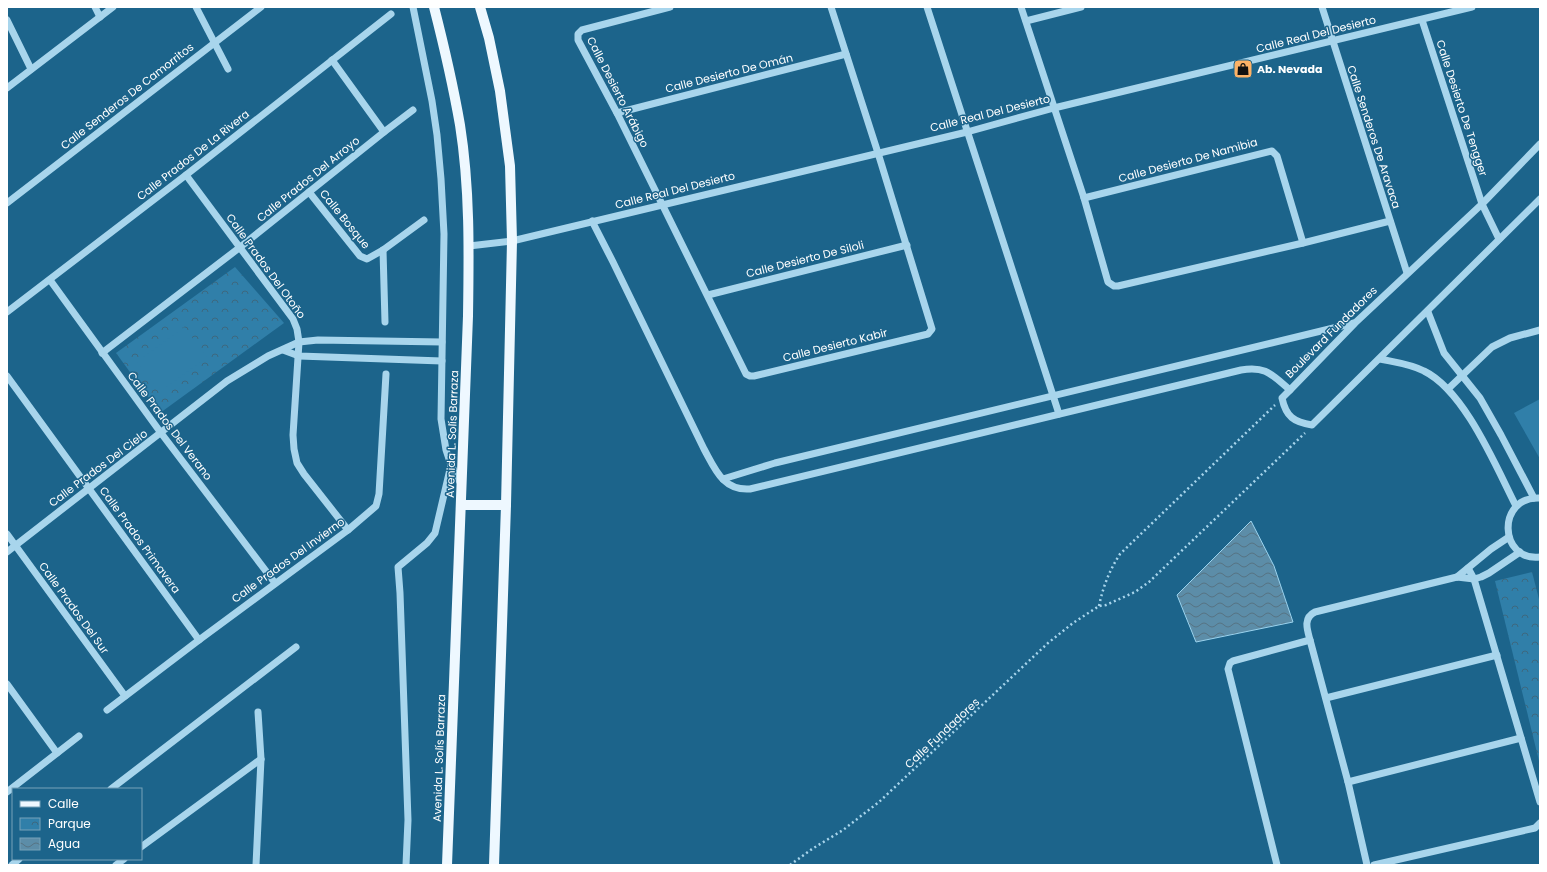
<svg xmlns="http://www.w3.org/2000/svg" width="1547" height="872" viewBox="0 0 1547 872" font-family="Poppins,sans-serif">
<style>
.park{fill:url(#park-crowns)}
.pitch{fill:#307fa9}
.water{fill:url(#water-waves);stroke:#9bd3ee}
.lines{fill:none;stroke-linecap:round;stroke-linejoin:round}
.path{stroke:#a8d5ec;stroke-width:2.5;stroke-dasharray:2 3;stroke-linecap:butt}
.minor{stroke:#a8d5ec;stroke-width:7}
.major{stroke:#eef8ff;stroke-width:10}
.labels{text-anchor:middle;stroke-width:3;stroke-linejoin:round;paint-order:stroke}
.street-label{font-size:11px;fill:#fff;stroke:#1c648b}
.poi-label{font-size:11px;font-weight:bold;fill:#fff;stroke:#1c648b;text-anchor:start}
</style>
<defs>
<pattern id="park-crowns" width="20" height="18" patternUnits="userSpaceOnUse"><rect width="20" height="18" fill="#307fa9"/><path d="M2 6a3 3 0 1 1 6 0M12 15a3 3 0 1 1 6 0" fill="none" stroke="#3d687f"/></pattern>
<pattern id="water-waves" width="16" height="10" patternUnits="userSpaceOnUse"><rect width="16" height="10" fill="#5c8da8"/><path d="M0 5q4-4 8 0t8 0" fill="none" stroke="#567383"/></pattern>
</defs>
<rect width="100%" height="100%" fill="#1c648b"/>
<g class="park">
<polygon points="235,267 284,323 160,413 116,353"/>
<polygon points="1532,572 1540,603 1540,765 1495,581"/>
</g>
<g class="pitch">
<polygon points="184,327 207,357 160,392 137,362"/>
<polygon points="1540,399 1540,459 1514,413"/>
</g>
<polygon class="water" points="1251,521 1274,566 1293,622 1196,642 1177,595"/>
<g class="lines">
<g class="path">
<path d="M 1099,606 C 1103,587 1109,571 1120,554 L 1275,405"/>
<polyline points="790,865 812,849 843,830 879,802 1048,643 1073,623 1099,606 1106,605 1135,592 1149,582 1305,433"/>
</g>
<g class="minor">
<polyline points="95,7 100,17"/>
<polyline points="196,7 228,69"/>
<polyline points="413,7 432,101 437,135 441,179 444,234 441,419 446,450 451,465 461,484"/>
<polyline points="670,7 582,30 578,34 578,40 617,113 746,374 750,376 754,376 928,334 932,329 878,153 831,7"/>
<polyline points="927,7 1059,414"/>
<polyline points="1021,7 1084,198 1108,282 1114,286 1118,286 1303,243 1390,221"/>
<polyline points="1322,7 1407,273"/>
<polyline points="7,20 31,69"/>
<polyline points="1422,20 1482,204 1499,239"/>
<polyline points="1026,21 1081,7"/>
<polyline points="332,60 384,132"/>
<polyline points="7,88 113,7"/>
<polyline points="617,113 846,54"/>
<path d="M 1540,144 L 1482,204 L 1355,323 L 1290,390 L 1282,398 C 1286,417 1294,422 1312,425 L 1540,199"/>
<polyline points="186,175 293,319 297,329 299,342 293,435 294,449 297,463 304,474 348,530"/>
<polyline points="309,192 360,256 367,259 383,250 424,220"/>
<polyline points="1084,198 1272,151 1277,156 1303,243"/>
<polyline points="7,203 261,7"/>
<path d="M 592,221 L 613,262 L 704,449 C 715,469 723,491 750,489 L 1241,370 C 1266,366 1271,374 1290,390"/>
<polyline points="469,246 512,241 967,132 1054,108 1472,7"/>
<polyline points="383,250 385,322"/>
<polyline points="50,280 161,433 275,583"/>
<polyline points="708,295 907,245"/>
<polyline points="7,312 186,175 391,14"/>
<polyline points="1428,312 1444,353 1480,398 1501,435 1534,498"/>
<polyline points="283,350 299,356 442,361"/>
<polyline points="102,353 239,248 384,132 413,110"/>
<path d="M 1380,359 C 1394,362 1411,364 1424,371 C 1465,391 1496,467 1516,506"/>
<polyline points="7,376 199,640"/>
<polyline points="1448,389 1492,347 1510,338 1540,330"/>
<polyline points="723,479 775,463 1354,323"/>
<path d="M 1540,498 C 1496,496 1499,562 1540,557"/>
<polyline points="7,534 125,696"/>
<polyline points="7,552 227,381 268,356 299,342 318,340 442,342"/>
<polyline points="1468,568 1474,579 1540,802"/>
<polyline points="1457,577 1491,549 1509,537"/>
<polyline points="7,684 57,753"/>
<polyline points="1326,698 1497,655"/>
<polyline points="107,710 199,640 348,530 376,506 379,494 386,374"/>
<polyline points="1348,782 1521,738"/>
<polyline points="111,789 296,647"/>
<polyline points="7,792 79,736"/>
<polyline points="141,847 261,759"/>
<polyline points="12,865 19,859"/>
<polyline points="116,865 124,859"/>
<polyline points="256,865 261,759 258,712"/>
<polyline points="406,865 408,820 400,593 398,567 427,543 435,533 451,465"/>
<polyline points="1277,865 1228,669 1230,663 1233,661 1310,640"/>
<path d="M 1367,865 L 1348,782 L 1310,640 C 1307,629 1303,618 1315,612 L 1457,577 L 1474,579 L 1481,577 L 1489,573 L 1520,552"/>
<polyline points="1374,865 1535,828 1540,823"/>
</g>
<g class="major">
<path d="M 434,7 C 444,46 453,85 460,125 C 470,188 469,253 468,316 L 447,865"/>
<polyline points="480,7 489,38 500,91 510,166 512,241 506,505 494,865"/>
<polyline points="461,505 506,505"/>
</g>
</g>
<defs>
<symbol id="shop-square" viewBox="-11 -11 22 22"><rect x="-9" y="-9" width="18" height="18" rx="4" fill="#fdb266" stroke="#1c648b"/><path d="M-5-2.5h2.3a2.7 3.5 0 0 1 5.4 0H5L5.5 6h-11ZM-1.5-2.5h3a1.5 2.3 0 0 0-3 0Z" fill="#111"/></symbol>
</defs>
<g fill-rule="evenodd">
<use href="#shop-square" x="1232" y="58" width="22" height="22"/>
</g>
<g class="labels">
<g class="street-label">
<text transform="translate(1316 34) rotate(-14)" y="4">Calle Real Del Desierto</text>
<text transform="translate(729 73) rotate(-14)" y="4">Calle Desierto De Omán</text>
<text transform="translate(618 92) rotate(63)" y="4">Calle Desierto Arábigo</text>
<text transform="translate(127 96) rotate(-38)" y="4">Calle Senderos De Camorritos</text>
<text transform="translate(1462 108) rotate(72)" y="4">Calle Desierto De Tengger</text>
<text transform="translate(990 113) rotate(-14)" y="4">Calle Real Del Desierto</text>
<text transform="translate(1374 137) rotate(72)" y="4">Calle Senderos De Aravaca</text>
<text transform="translate(193 155) rotate(-38)" y="4">Calle Prados De La Rivera</text>
<text transform="translate(1188 160) rotate(-15)" y="4">Calle Desierto De Namibia</text>
<text transform="translate(308 179) rotate(-39)" y="4">Calle Prados Del Arroyo</text>
<text transform="translate(675 190) rotate(-14)" y="4">Calle Real Del Desierto</text>
<text transform="translate(345 219) rotate(51)" y="4">Calle Bosque</text>
<text transform="translate(805 259) rotate(-14)" y="4">Calle Desierto De Siloli</text>
<text transform="translate(266 266) rotate(54)" y="4">Calle Prados Del Otoño</text>
<text transform="translate(1331 332) rotate(-45)" y="4">Boulevard Fundadores</text>
<text transform="translate(835 345) rotate(-14)" y="4">Calle Desierto Kabir</text>
<text transform="translate(170 426) rotate(53)" y="4">Calle Prados Del Verano</text>
<text transform="translate(452 434) rotate(-88)" y="4">Avenida L. Solís Barraza</text>
<text transform="translate(98 468) rotate(-37)" y="4">Calle Prados Del Cielo</text>
<text transform="translate(140 540) rotate(54)" y="4">Calle Prados Primavera</text>
<text transform="translate(288 560) rotate(-36)" y="4">Calle Prados Del Invierno</text>
<text transform="translate(74 608) rotate(54)" y="4">Calle Prados Del Sur</text>
<text transform="translate(942 733) rotate(-43)" y="4">Calle Fundadores</text>
<text transform="translate(439 758) rotate(-88)" y="4">Avenida L. Solís Barraza</text>
</g>
<g class="poi-label">
<text x="1257" y="73">Ab. Nevada</text>
</g>
</g>
<rect width="1547" height="872" fill="none" stroke="#ffffff" stroke-width="16"/>
<rect x="12" y="788" width="130" height="72" fill="#1c648b" stroke="#77a2b9"/>
<rect x="20" y="801" width="20" height="6" fill="#eef8ff" stroke="#77a2b9"/>
<text x="48" y="808" font-size="12" fill="#ffffff">Calle</text>
<rect x="20" y="818" width="20" height="12" fill="url(#park-crowns)" stroke="#77a2b9"/>
<text x="48" y="828" font-size="12" fill="#ffffff">Parque</text>
<rect x="20" y="838" width="20" height="12" fill="url(#water-waves)" stroke="#77a2b9"/>
<text x="48" y="848" font-size="12" fill="#ffffff">Agua</text>
</svg>
